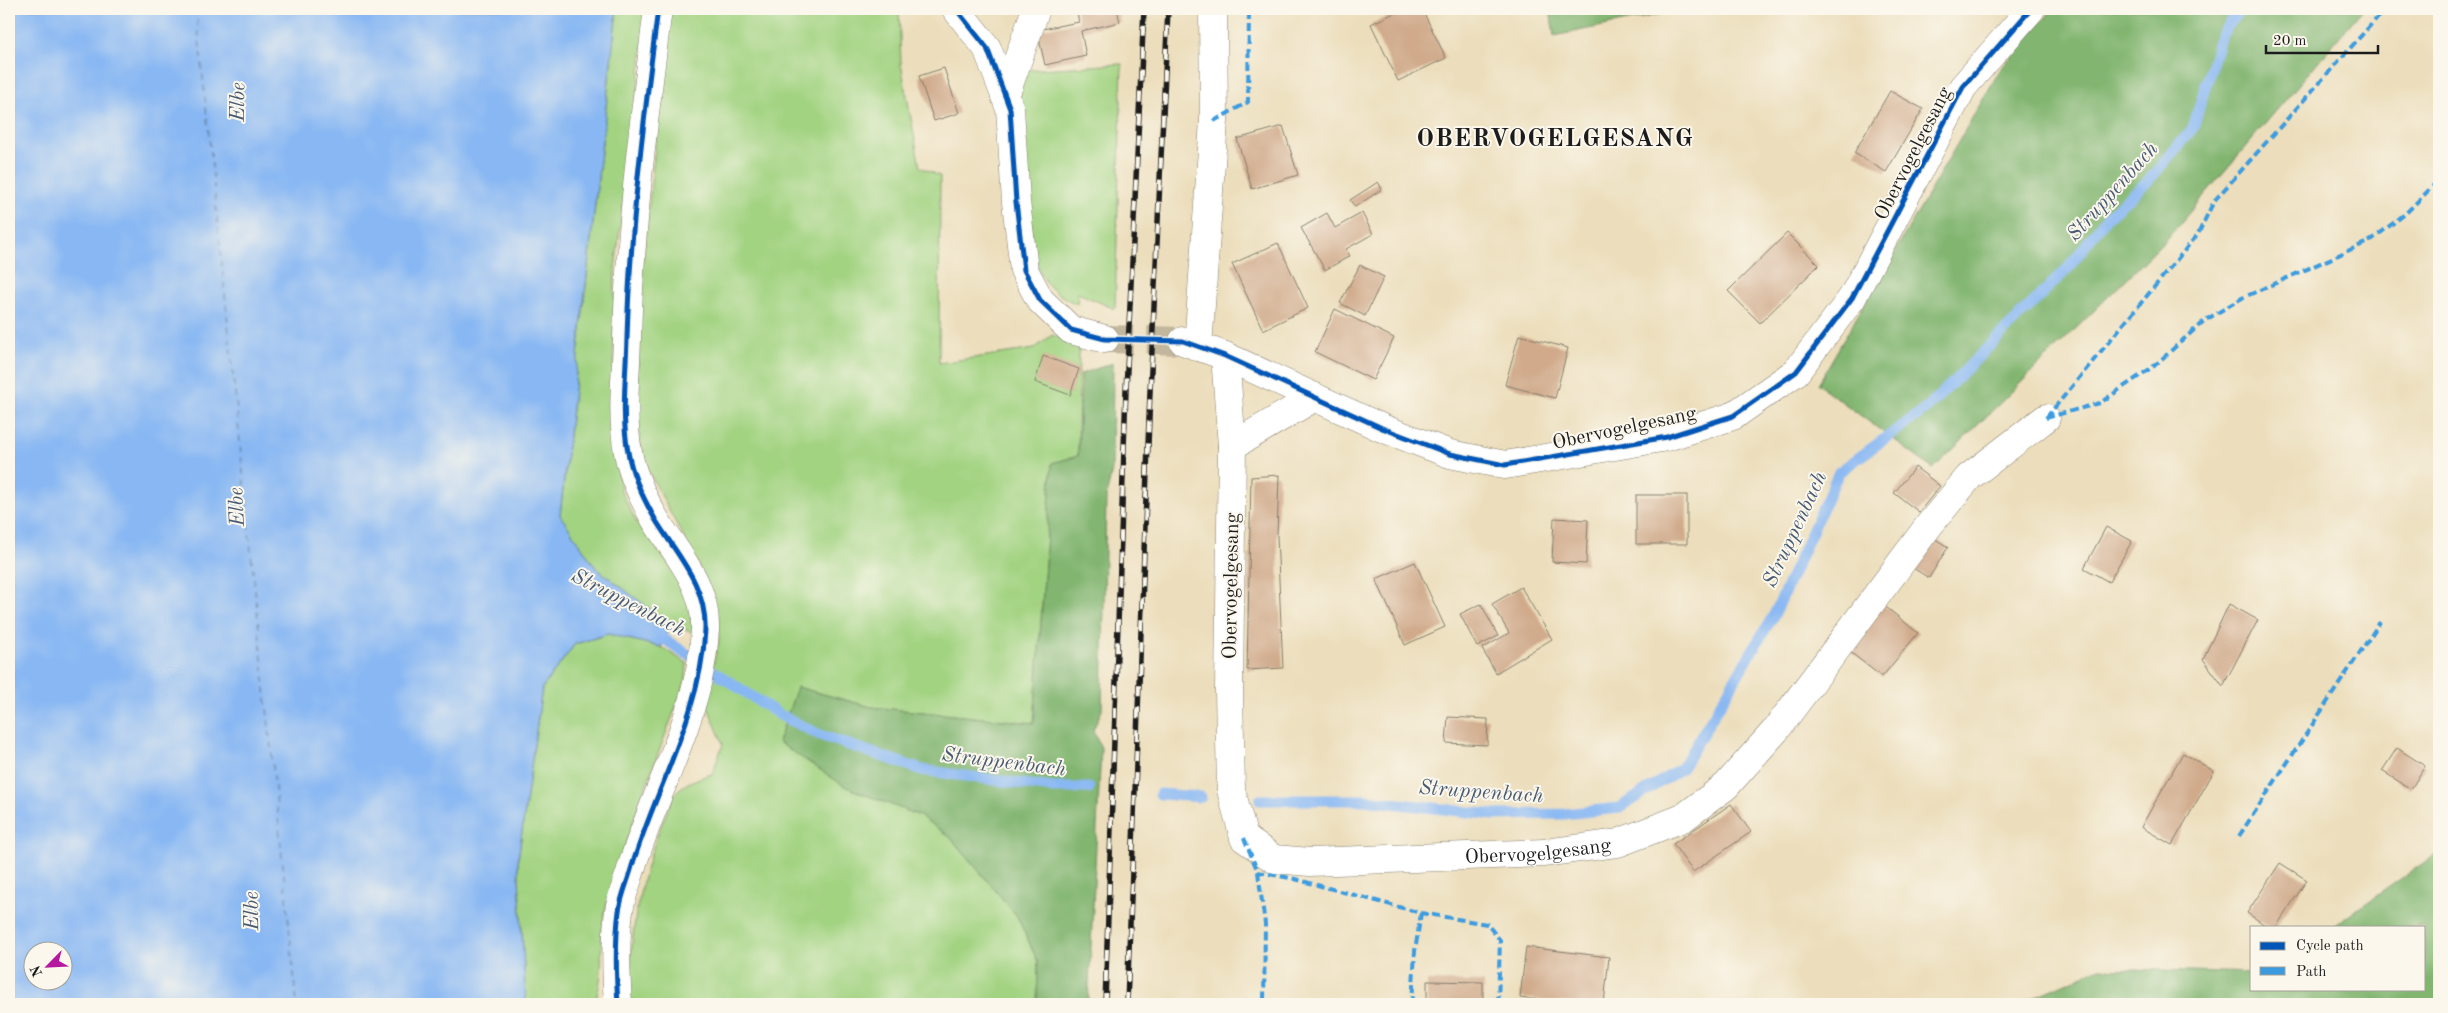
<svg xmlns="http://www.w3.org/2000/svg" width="2448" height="1013" viewBox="0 0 2448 1013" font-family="'Old Standard TT',serif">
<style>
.green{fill:#a2d381;stroke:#5f784e}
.forest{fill:#81b56f;stroke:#4e6846}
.water{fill:#88b7f3;stroke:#526a88;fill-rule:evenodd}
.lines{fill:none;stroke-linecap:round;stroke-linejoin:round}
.stream{stroke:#88b7f3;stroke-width:11}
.ferry{stroke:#475a72;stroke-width:1;stroke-dasharray:6 5;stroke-linecap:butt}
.building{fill:#d0aa8b}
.minor-tunnel{stroke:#c2b79c;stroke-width:28;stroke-dasharray:28 14;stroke-linecap:butt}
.minor-casing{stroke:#847d6c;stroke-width:29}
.minor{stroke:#fff;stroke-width:28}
.rail-casing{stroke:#1c1c1c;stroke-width:5.5}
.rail{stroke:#fbf7ec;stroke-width:4;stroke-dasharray:11;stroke-linecap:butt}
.quiet{stroke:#3c9bdf;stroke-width:4;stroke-dasharray:8 4;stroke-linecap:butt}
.cycleway-casing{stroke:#fbf7ec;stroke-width:8}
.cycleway{stroke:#0057b8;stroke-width:5}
.labels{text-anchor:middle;stroke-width:4;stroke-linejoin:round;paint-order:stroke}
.street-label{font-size:20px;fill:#1c1c1c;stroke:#fbf7ec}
.water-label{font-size:21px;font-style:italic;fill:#475a72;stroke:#fbf7ec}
.district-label{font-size:25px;font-weight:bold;letter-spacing:1px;fill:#1c1c1c;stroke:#fbf7ec}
</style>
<rect width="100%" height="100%" fill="#fbf7ec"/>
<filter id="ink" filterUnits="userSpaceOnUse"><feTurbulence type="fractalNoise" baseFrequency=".02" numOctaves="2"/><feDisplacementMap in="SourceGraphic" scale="10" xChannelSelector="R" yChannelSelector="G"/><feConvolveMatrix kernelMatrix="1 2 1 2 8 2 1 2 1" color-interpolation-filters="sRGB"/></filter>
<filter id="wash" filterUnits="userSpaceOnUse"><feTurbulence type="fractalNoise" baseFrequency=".0096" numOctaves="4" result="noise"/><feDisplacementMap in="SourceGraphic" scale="20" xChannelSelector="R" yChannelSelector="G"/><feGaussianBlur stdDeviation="1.12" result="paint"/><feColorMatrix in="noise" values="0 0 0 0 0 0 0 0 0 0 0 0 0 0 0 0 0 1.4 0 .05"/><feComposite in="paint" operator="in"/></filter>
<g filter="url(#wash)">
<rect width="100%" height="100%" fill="#ecdebc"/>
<g class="green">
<polygon points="617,9 648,9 615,269 612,428 621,491 637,523 680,579 687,595 694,633 667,622 596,568 560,516"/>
<path d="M 670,9 L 899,9 L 901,64 L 920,167 L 940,176 L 939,363 L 1034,349 L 1052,335 L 1079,344 L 1078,456 L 1052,463 L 1034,723 L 871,707 L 797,687 L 846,787 L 920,816 L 950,837 L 988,880 L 1017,916 L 1038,962 L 1037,1004 L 631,1004 C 627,939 640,874 666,814 C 669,807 672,795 678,790 C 687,782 701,777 712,774 L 723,744 L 705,700 L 719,640 L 718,617 L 706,580 L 649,472 L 641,447 L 636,419 L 641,277 Z"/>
<path d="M 1122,64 L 1115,309 L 1078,293 L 1077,304 C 1048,291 1041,281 1033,250 L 1019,87 L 1024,70 Z"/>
<path d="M 608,634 L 661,647 L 687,663 L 686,680 C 658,755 628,829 606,907 C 597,938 607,973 594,1004 L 526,1004 L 518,860 L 542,688 L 575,644 Z"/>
</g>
<g class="forest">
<polygon points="1550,9 1686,9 1554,36"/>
<polygon points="2053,9 2363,9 2165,241 1933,469 1818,384 2000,70"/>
<polygon points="1113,363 1112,470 1106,497 1102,710 1093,730 1101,748 1088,1004 1037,1004 1038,962 1017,916 950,837 920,816 846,787 778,742 797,687 871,707 1034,723 1052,463 1078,456 1081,374"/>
<polygon points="2439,852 2439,1004 2018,1004 2100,968 2252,973 2252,989 2424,989 2424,927 2332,927"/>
</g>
<path class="water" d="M 9,9 L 617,9 L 560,515 L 596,568 L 667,622 L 667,639 L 661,647 L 608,634 L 575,644 L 542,688 L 518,860 L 526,1004 L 9,1004 ZM 32,950 L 62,950 L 62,980 L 32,980 Z"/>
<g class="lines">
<g class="stream">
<polyline points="655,633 780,715 820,735 922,770 1052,788 1089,788"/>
<polyline points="1160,794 1201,797"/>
<polyline points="1260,800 1365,800 1494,815 1564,814 1619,808 1682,768 1775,613 1839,472 1927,408 2069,267 2107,217 2149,180 2193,128 2220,37 2237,13 2245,9"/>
</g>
<polyline class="ferry" points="196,9 297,1004"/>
</g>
<g id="blocks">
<g class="building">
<polygon points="1076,9 1117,9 1120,22 1081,31 1086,56 1045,65 1037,30 1079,22"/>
<polygon points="1403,9 1422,9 1446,58 1398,81 1371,24"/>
<polygon points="944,68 959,113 934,121 919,76"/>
<polygon points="1890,91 1923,109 1886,172 1854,153"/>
<polygon points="1283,126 1298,175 1252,189 1237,139"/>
<polygon points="1378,182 1382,189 1355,207 1350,200"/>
<polygon points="1327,213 1335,228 1362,213 1373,234 1346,249 1350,256 1325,270 1301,228"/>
<polygon points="1787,233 1819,265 1760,323 1728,291"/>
<polygon points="1278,243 1308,308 1263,330 1232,264"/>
<polygon points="1360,265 1384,277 1365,316 1340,303"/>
<polygon points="1335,309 1394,338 1373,380 1315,352"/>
<polygon points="1519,335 1568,348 1555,398 1505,385"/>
<polygon points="1043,356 1079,369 1070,395 1035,382"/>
<polygon points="1915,467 1940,486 1919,512 1894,493"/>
<polygon points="1279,475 1277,536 1283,668 1247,670 1251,477"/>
<rect x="1636" y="495" width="51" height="49"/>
<polygon points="1554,518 1588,520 1586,564 1552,562"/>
<polygon points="2106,527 2132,541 2109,582 2084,568"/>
<polygon points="1932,537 1948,547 1929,578 1913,568"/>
<polygon points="1415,562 1445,627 1405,645 1376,579"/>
<polygon points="1521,587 1552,639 1496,673 1482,649 1509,633 1492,604"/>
<polygon points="1881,603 1918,633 1882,677 1845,648"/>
<polygon points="1481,604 1498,636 1477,647 1460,614"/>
<polygon points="2229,604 2258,620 2223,686 2203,659"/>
<polygon points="1448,717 1488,719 1487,745 1446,743"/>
<polygon points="2397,748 2425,766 2411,789 2382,771"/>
<polygon points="2183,753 2214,771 2172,845 2141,827"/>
<polygon points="1731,804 1751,832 1693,872 1673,844"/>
<polygon points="2280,863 2307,880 2276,927 2268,927 2247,913"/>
<polygon points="1526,947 1609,957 1604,1004 1576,1004 1520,998"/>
<polygon points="1427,981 1483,982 1483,1004 1427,1004"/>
</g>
</g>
</g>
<g filter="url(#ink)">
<use href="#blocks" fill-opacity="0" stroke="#847d6c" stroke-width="1"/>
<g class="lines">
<polyline class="minor-tunnel" points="1105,339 1183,341"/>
<defs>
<g id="minor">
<polyline points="956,9 987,48 1010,109 1016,202 1024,270 1040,300 1071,330 1105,339"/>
<polyline points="1005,96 1036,9"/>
<polyline points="1183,341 1225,356 1382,428 1450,454 1505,465 1667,437 1733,416 1796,372 1852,298 1963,87 2031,9"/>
<polyline points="1198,347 1214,121 1213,9"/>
<path id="s1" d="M 1225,356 L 1232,446 L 1229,690 L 1231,790 L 1244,838 L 1274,859 L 1310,862 L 1544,853 L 1618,843 L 1683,818 L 1726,786 L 1775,731 L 1930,524 L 1969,477 L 2046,418"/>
<polyline points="1232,446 1315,397"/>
<path d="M 618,1004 C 616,974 615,941 619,911 C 621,896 628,881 632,866 C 656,788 701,713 705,630 C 707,585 676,554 655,519 C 643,498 632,476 628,452 C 621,415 626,376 627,338 C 630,228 644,118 658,9"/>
</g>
</defs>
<use href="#minor" class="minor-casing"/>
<use href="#minor" class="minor"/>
<defs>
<g id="rail">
<polyline points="1105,1004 1126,390 1144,9"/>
<polyline points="1127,1004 1150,392 1168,9"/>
</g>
</defs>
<use href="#rail" class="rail-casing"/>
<use href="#rail" class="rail"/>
<g class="quiet">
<polyline points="1214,121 1248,102 1249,9"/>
<polyline points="2046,418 2198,234 2214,201 2385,9"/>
<polyline points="2046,418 2100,403 2154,366 2204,321 2242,298 2370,241 2405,214 2439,180"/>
<polyline points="2239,836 2380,622"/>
<polyline points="1244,838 1258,872 1295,879 1421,913 1487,924 1500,940 1498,1004"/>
<polyline points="1258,872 1265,924 1264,1004"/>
<polyline points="1412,1004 1415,951 1421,913"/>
</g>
<defs>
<g id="cycleway">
<polyline points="956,9 987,48 1010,109 1016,202 1024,270 1040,300 1071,330 1105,339 1183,341 1225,356 1382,428 1450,454 1505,465 1667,437 1733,416 1796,372 1852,298 1963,87 2031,9"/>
<path d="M 618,1004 C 616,974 615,941 619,911 C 621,896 628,881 632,866 C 656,788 701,713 705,630 C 707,585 676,554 655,519 C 643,498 632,476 628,452 C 621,415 626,376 627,338 C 630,228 644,118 658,9"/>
</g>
</defs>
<use href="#cycleway" class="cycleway-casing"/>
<use href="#cycleway" class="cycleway"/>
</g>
</g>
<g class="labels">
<g class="street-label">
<text transform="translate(1912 153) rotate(-63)" y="7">Obervogelgesang</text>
<text transform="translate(1624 427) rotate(-12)" y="7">Obervogelgesang</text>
<text transform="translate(1230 586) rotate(-89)" y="7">Obervogelgesang</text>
<text dy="7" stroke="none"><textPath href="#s1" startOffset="785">Obervogelgesang</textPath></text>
</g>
<g class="water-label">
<text transform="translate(237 102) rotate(-89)" y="7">Elbe</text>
<text transform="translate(2112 191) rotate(-48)" y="7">Struppenbach</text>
<text transform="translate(236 507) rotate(-93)" y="7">Elbe</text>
<text transform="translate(1794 529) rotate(-65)" y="7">Struppenbach</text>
<text transform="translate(629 602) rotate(27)" y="7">Struppenbach</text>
<text transform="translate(1004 761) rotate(7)" y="7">Struppenbach</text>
<text transform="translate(1481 791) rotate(4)" y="7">Struppenbach</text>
<text transform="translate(251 911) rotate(-91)" y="7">Elbe</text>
</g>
<g class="district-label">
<text x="1555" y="146">OBERVOGELGESANG</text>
</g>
</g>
<rect width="2448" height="1013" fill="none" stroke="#fbf7ec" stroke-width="30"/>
<rect x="2250" y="926" width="175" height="65" fill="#fbf7ec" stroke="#a29f99"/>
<rect x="2260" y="942" width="25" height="8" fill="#0057b8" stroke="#a29f99"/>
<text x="2296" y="950" font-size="15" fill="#1c1c1c">Cycle path</text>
<rect x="2260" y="967" width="25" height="8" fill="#3c9bdf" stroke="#a29f99"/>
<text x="2296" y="976" font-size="15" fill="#1c1c1c">Path</text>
<g transform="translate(48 966) rotate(246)"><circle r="24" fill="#fbf7ec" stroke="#a29f99"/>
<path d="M0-4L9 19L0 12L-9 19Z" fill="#b5179e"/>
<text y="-8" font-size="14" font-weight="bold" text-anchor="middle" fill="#1c1c1c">N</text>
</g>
<path d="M2266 45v8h112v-8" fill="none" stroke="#1c1c1c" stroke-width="2.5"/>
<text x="2273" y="45" font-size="15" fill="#1c1c1c" stroke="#fbf7ec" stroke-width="4" paint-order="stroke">20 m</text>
</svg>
